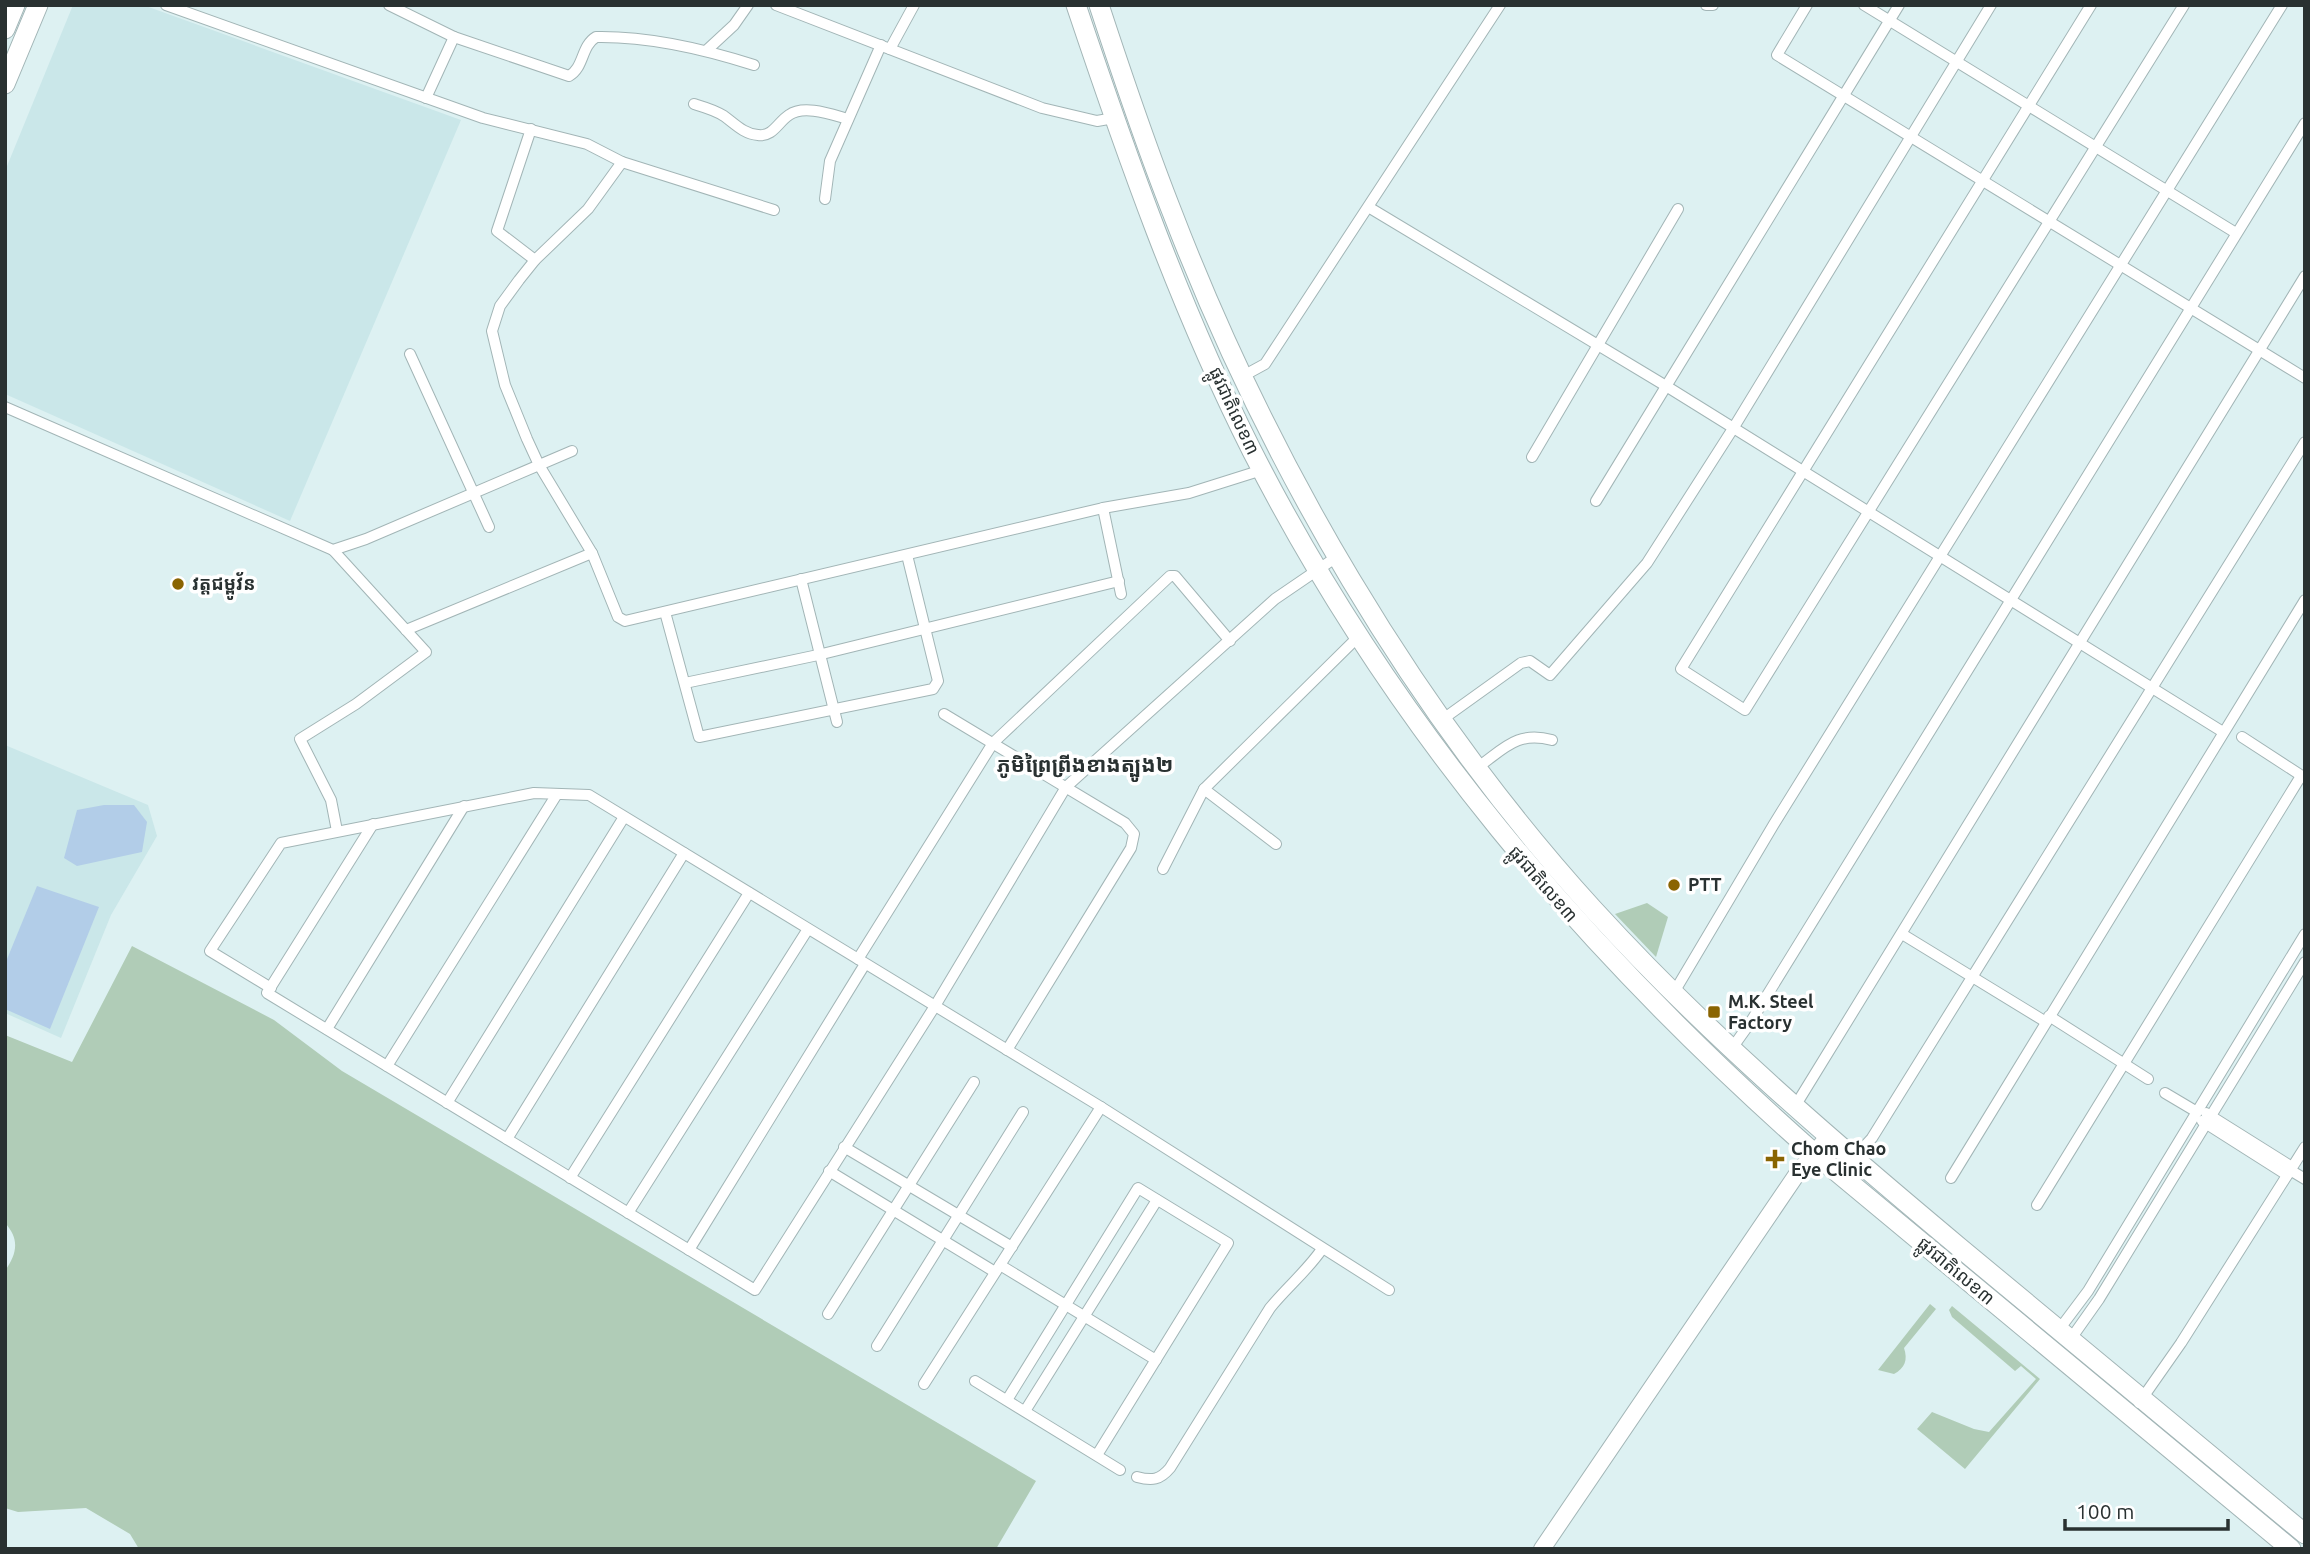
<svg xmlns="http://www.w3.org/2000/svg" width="2310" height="1554" viewBox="0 0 2310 1554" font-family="Ubuntu,'Noto Sans Khmer',sans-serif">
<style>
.built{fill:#cae7e9}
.green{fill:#b0ccb7}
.water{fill:#b2cde8}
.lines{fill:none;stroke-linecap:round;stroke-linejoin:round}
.street-casing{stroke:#a2b5b6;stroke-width:12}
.secondary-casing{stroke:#a2b5b6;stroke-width:18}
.highway-casing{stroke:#a2b5b6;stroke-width:21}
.street{stroke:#fff;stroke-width:10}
.secondary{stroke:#fff;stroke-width:16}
.highway{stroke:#fff;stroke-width:19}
.poi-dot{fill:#8a6402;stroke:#fff;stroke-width:2.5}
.labels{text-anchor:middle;stroke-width:7;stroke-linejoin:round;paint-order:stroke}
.street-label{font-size:18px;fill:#293131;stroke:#fff}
.poi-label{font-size:18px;font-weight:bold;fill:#293131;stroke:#fff;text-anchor:start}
.quarter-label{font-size:21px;font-weight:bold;fill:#293131;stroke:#fff}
</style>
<rect width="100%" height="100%" fill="#ddf1f2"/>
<g class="built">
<polygon points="73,5 143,5 461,120 290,521 5,394 5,171"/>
<polygon points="5,745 148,805 157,836 111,915 61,1038 5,1013"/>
</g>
<g class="green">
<polygon points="1647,903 1668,917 1656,957 1615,914"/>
<path d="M 132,946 L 274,1020 L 342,1071 L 1036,1481 L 996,1549 L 139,1549 L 130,1534 L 86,1508 L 18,1512 L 5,1508 L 5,1271 C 17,1254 20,1239 5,1223 L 5,1035 L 72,1062 Z"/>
<path d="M 1930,1304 L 1936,1309 L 1904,1348 C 1908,1360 1905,1368 1894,1374 L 1878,1370 Z"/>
<polygon points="1952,1306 2040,1379 1965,1469 1917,1429 1932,1412 1974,1429 1989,1432 2036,1379 2021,1366 2015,1371 1952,1317 1949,1310"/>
</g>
<g class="water">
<polygon points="104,805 134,805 147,822 142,852 77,866 64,858 77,810"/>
<polygon points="37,886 99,907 50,1029 5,1009 5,964"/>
</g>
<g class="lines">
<defs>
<g id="street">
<polyline points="166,5 483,118 587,144 622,162 774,210"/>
<polyline points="389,5 454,37"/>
<polyline points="776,5 1042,108 1097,121 1114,118"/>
<polyline points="1706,5 1713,5"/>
<polyline points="1807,5 1777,55 2305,378"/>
<polyline points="1864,5 2236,233"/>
<polyline points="2091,5 1681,669 1745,710 2184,5"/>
<polyline points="890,49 914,5"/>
<polyline points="707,50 734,25 748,5"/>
<path d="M 426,98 L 454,37 L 569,76 C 584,68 581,46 596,37 C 649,36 704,49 754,65"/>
<path d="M 694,104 C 704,107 715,110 724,116 C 735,124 744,134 758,135 C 773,137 778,122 789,115 C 804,104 833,115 848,119"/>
<polyline points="531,129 497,231 535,260"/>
<polyline points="825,199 830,161 881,45"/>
<polyline points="1370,208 1666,386 2223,732"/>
<polyline points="410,354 489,527"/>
<polyline points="1243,376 1265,364 1500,5"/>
<polyline points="5,407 333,550 366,539 572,451"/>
<polyline points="1532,457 1678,209"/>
<polyline points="1596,501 1899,5"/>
<polyline points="1103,508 1121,594"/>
<polyline points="333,550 426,652 356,704 300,739 331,800 337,831"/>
<polyline points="592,553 539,465 527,439 505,385 492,331 500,306 519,280 535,260 588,209 622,162"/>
<polyline points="801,579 837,722"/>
<polyline points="665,612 699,737 933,689 938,681 907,555"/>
<polyline points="406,630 592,553 618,617 625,621 1103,508 1189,493 1262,470"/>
<polyline points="685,683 818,655 1119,581"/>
<polyline points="944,714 1125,823 1134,834 1131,848 1007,1050"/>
<polyline points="1443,719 1521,663 1530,661 1550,675 1647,563 1734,427 1991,5"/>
<polyline points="2242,737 2305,778"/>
<path d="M 1478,767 C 1505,748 1517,731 1552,740"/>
<polyline points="1204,789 1276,844"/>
<polyline points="373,824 267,993 755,1290 935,1006 1066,787 1275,599 1338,556"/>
<polyline points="1163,869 1204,789 1360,635"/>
<polyline points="1902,934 2046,1022"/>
<polyline points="858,959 993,743 1170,576 1175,576 1230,641"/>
<polyline points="271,988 210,951 281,843 534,793 589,795 1101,1107 1389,1290"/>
<polyline points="1673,994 1774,824 2282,5"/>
<polyline points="2049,1016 2148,1079"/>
<polyline points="327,1029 464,806"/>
<polyline points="1730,1051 1750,1023 2305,123"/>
<polyline points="387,1066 557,794"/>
<polyline points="2165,1093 2197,1112"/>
<polyline points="447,1103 624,817"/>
<polyline points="1794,1108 2305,276"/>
<polyline points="2206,1113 2292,1167"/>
<polyline points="2202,1121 2287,1175"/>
<polyline points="507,1139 684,853"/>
<polyline points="844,1147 1012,1247"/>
<polyline points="2290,1170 2305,1179"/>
<polyline points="829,1171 995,1272"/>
<polyline points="1840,1173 1872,1138 2305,442"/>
<polyline points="570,1178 749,893"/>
<polyline points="1951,1178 2305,600"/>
<polyline points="2037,1205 2301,776"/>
<polyline points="628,1213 808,929"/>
<polyline points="689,1250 865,964"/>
<polyline points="1000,1265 1156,1360"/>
<polyline points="828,1314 974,1082"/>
<polyline points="2058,1331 2088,1291 2305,934"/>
<polyline points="2070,1340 2099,1299 2305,962"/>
<polyline points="877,1346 1023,1112"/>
<polyline points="975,1381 1120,1470"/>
<polyline points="924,1384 1101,1107"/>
<polyline points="1007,1400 1138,1188 1228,1243 1097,1455"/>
<polyline points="2139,1403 2181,1343 2305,1147"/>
<polyline points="1025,1411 1157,1200"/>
<path d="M 1137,1477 C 1152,1481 1160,1480 1170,1468 L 1270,1308 C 1287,1287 1307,1271 1322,1249"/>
</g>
<polyline id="secondary" points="1542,1549 1799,1171 1828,1137"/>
<g id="highway">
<path d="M 1076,5 C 1127,157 1180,308 1252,451 C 1392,726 1584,950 1814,1153 L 2291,1549"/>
<path d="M 1099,5 C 1122,75 1145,144 1172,212 C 1268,462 1413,711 1593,909 C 1706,1033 1831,1140 1959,1247 C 2074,1343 2189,1439 2305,1534"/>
<polyline points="5,29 15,5"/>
<polyline points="5,84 38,5"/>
</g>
</defs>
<use href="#street" class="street-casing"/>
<use href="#secondary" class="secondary-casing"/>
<use href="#highway" class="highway-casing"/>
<use href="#street" class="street"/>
<use href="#secondary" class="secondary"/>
<use href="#highway" class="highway"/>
</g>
<g class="poi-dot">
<circle cx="178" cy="584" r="7"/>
<circle cx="1674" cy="885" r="7"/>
<rect x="1707" y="1005" width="14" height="14" rx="3.5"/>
<path d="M1771.5 1148.5h7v7h7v7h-7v7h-7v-7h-7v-7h7z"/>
</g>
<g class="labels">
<g class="street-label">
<text transform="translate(1234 411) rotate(65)" y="6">ផ្លូវជាតិលេខ៣</text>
<text transform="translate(1543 884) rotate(49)" y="6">ផ្លូវជាតិលេខ៣</text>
<text transform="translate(1956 1271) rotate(40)" y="6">ផ្លូវជាតិលេខ៣</text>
</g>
<g class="poi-label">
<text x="192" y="590">វត្តជម្ពូវ័ន</text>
<text x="1688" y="891">PTT</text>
<text x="1728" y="1008">M.K. Steel<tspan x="1728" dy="21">Factory</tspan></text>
<text x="1791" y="1155">Chom Chao<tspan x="1791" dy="21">Eye Clinic</tspan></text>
</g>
<g class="quarter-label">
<text x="1085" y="772">ភូមិព្រៃព្រីងខាងត្បូង២</text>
</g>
</g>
<rect width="2310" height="1554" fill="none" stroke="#293131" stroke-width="14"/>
<path d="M2065 1519v10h163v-10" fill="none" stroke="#293131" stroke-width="3.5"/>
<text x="2076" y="1519" font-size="21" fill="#293131" stroke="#ffffff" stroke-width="5" paint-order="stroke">100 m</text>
</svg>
